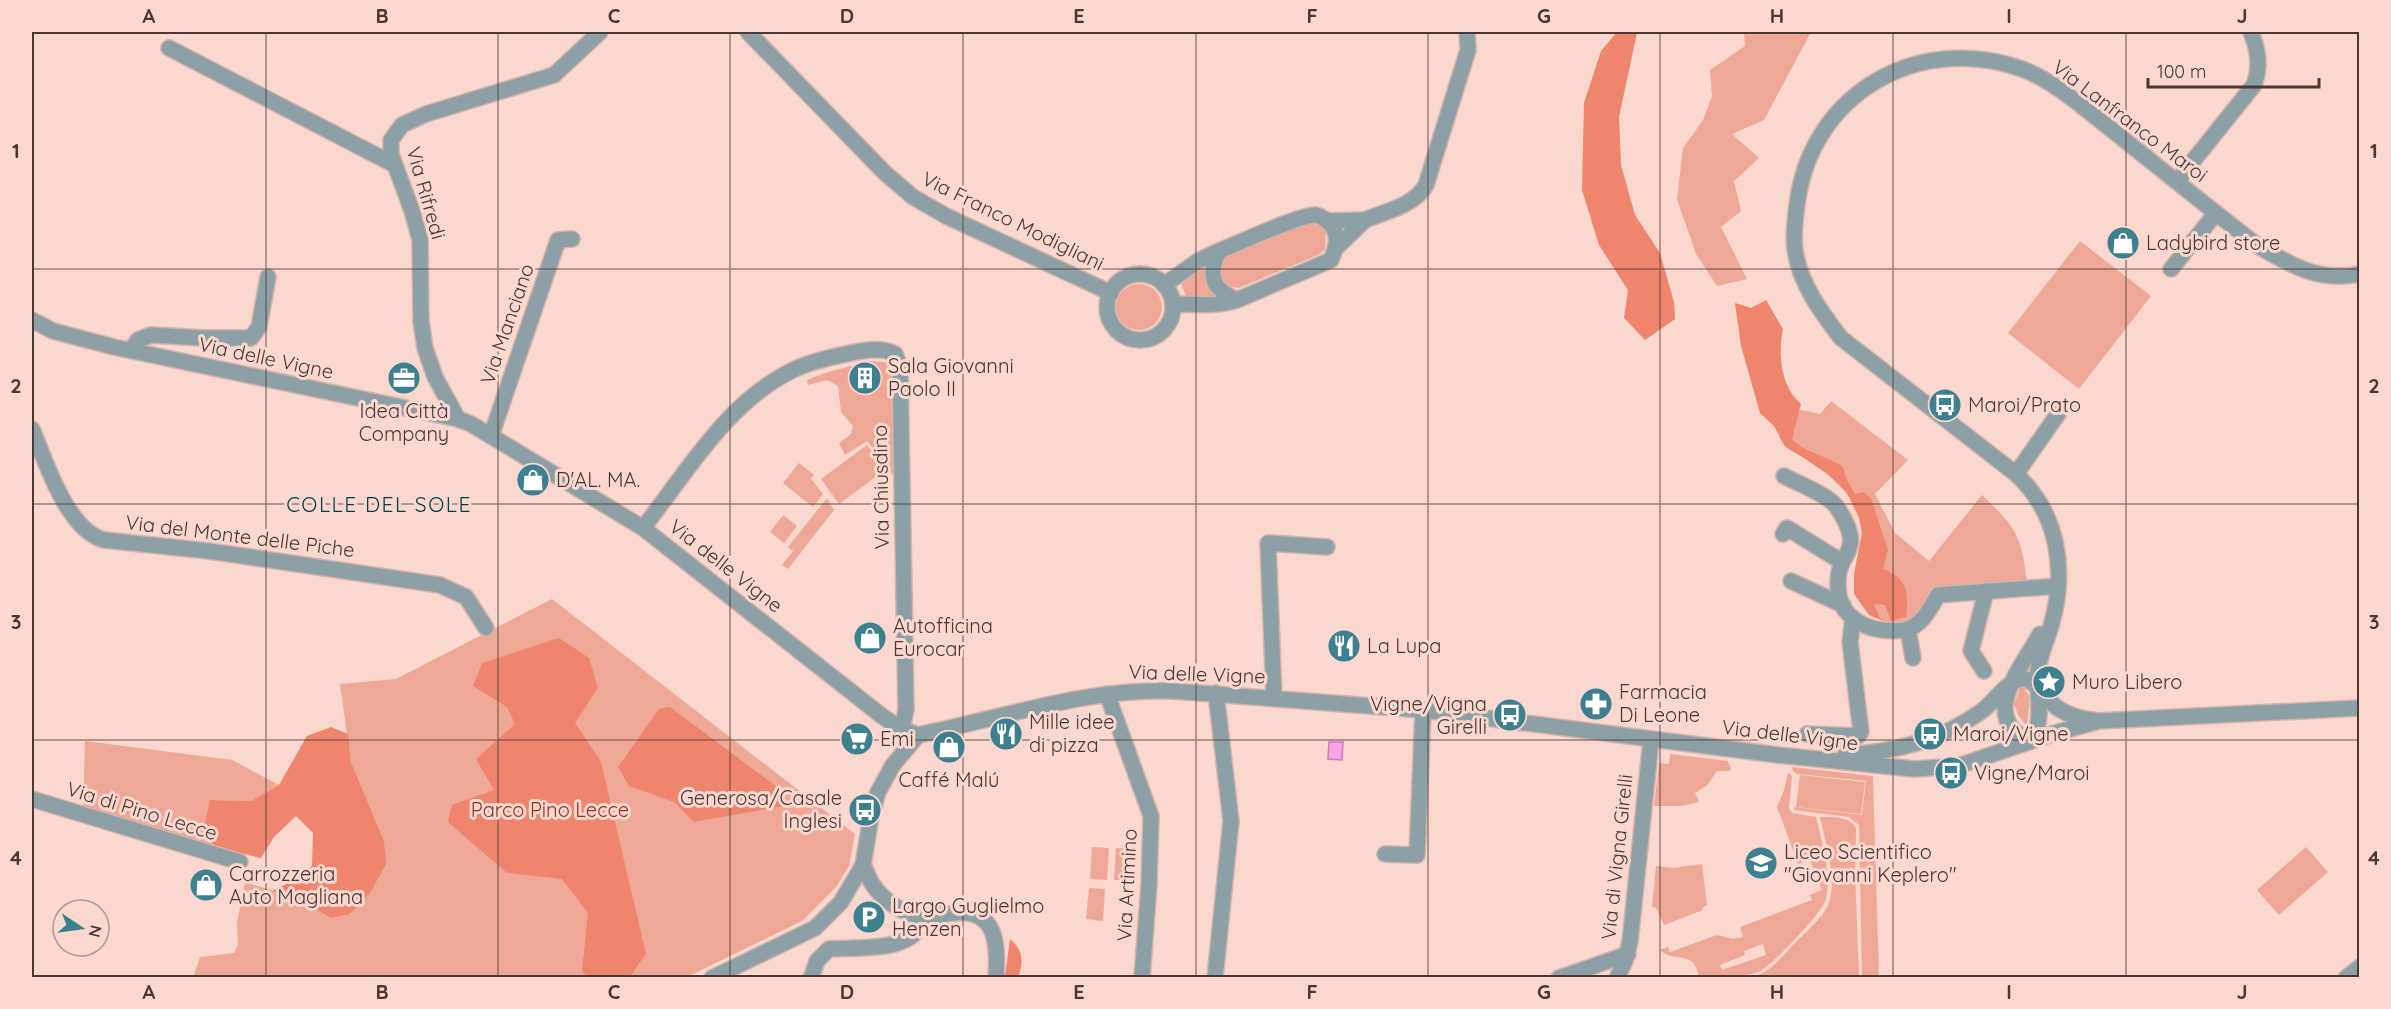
<svg xmlns="http://www.w3.org/2000/svg" width="2391" height="1009" viewBox="0 0 2391 1009" font-family="Quicksand,sans-serif">
<style>
.green{fill:#efa896;fill-rule:evenodd}
.forest{fill:#ee856c}
.water{fill:#faa3e9;stroke:#c583b3;stroke-width:1.5}
.lines{fill:none;stroke-linecap:round;stroke-linejoin:round}
.minor-casing{stroke:#d3b4ad;stroke-width:18}
.minor{stroke:#8da0a5;stroke-width:15}
.grid{fill:none;stroke:#493834;stroke-width:1.5;stroke-opacity:0.55}
.labels{text-anchor:middle;stroke-width:6;stroke-linejoin:round;paint-order:stroke}
.street-label{font-size:20px;fill:#493834;stroke:#fad7cf}
.poi-label{font-size:20px;fill:#493834;stroke:#fad7cf;text-anchor:start}
.park-label{font-size:20px;fill:#8f311b;stroke:#fad7cf}
.neighbourhood-label{font-size:21px;letter-spacing:1.5px;fill:#003f4a;stroke:#fad7cf}
.neatline{fill:none;stroke:#493834;stroke-width:2}
.grid-label{font-size:20px;text-anchor:middle;font-weight:bold;fill:#493834}
</style>
<rect width="100%" height="100%" fill="#fad7cf"/>
<g class="green">
<polygon points="1744,32 1811,32 1764,120 1732,134 1759,158 1734,181 1741,211 1721,227 1747,279 1717,286 1696,254 1677,199 1683,148 1703,120 1712,96 1710,70 1745,46"/>
<path d="M 1307,223 L 1320,225 L 1326,230 L 1325,250 L 1318,255 L 1239,288 L 1227,286 C 1219,276 1217,269 1224,258 Z"/>
<polygon points="2080,241 2151,296 2079,389 2008,333"/>
<polygon points="1209,260 1225,300 1188,301 1180,281"/>
<circle cx="1139" cy="307" r="23"/>
<polygon points="869,361 892,363 893,475 867,441 845,455 839,443 851,434 853,426 841,412 838,386 827,380 808,385 807,380 825,373"/>
<path d="M 1831,401 L 1908,460 L 1875,494 L 1895,533 L 1929,561 L 1982,495 C 2016,528 2021,534 2027,582 L 1933,591 L 1928,607 L 1905,624 C 1885,622 1873,621 1861,603 C 1842,577 1869,547 1860,518 C 1851,490 1828,474 1804,458 C 1799,454 1789,451 1785,446 C 1779,440 1777,427 1774,420 L 1801,410 L 1820,414 Z"/>
<polygon points="867,445 885,470 839,504 821,479"/>
<polygon points="799,463 814,475 811,479 823,494 813,507 783,483"/>
<polygon points="827,498 834,510 788,569 782,565 793,551 788,547"/>
<polygon points="783,515 797,526 784,543 770,532"/>
<polygon points="552,599 855,834 849,866 836,887 802,921 687,977 193,978 200,957 234,953 238,945 237,923 245,882 296,898 315,910 384,841 351,762 340,684 396,679"/>
<polygon points="2024,687 2030,698 2027,727 2018,715 2014,704 2020,688"/>
<polygon points="85,741 232,760 279,785 251,801 210,800 217,848 83,809"/>
<polygon points="1670,754 1728,761 1731,769 1729,771 1717,771 1707,785 1695,793 1699,802 1681,806 1654,806 1659,763 1669,764"/>
<polygon points="1792,767 1873,776 1879,977 1862,977 1862,976 1859,825 1849,817 1794,810 1794,807 1862,815 1866,781 1797,774 1793,771"/>
<path d="M 1788,773 L 1792,776 L 1789,808 L 1792,813 L 1816,817 C 1822,843 1831,871 1826,899 C 1824,911 1770,968 1758,972 C 1740,978 1718,978 1699,977 C 1694,948 1674,964 1660,950 L 1668,947 L 1670,952 L 1717,935 L 1733,939 L 1743,937 L 1740,927 L 1812,900 L 1810,895 L 1822,890 L 1810,860 L 1798,864 L 1777,807 L 1784,790 ZM 1763,944 L 1766,955 L 1722,970 L 1720,965 L 1745,955 L 1744,951 Z"/>
<polygon points="1800,775 1865,782 1861,814 1796,807"/>
<path d="M 1820,817 C 1832,817 1849,816 1856,828 L 1855,873 L 1859,977 L 1752,977 C 1769,973 1779,960 1791,947 C 1802,935 1818,923 1826,909 C 1840,886 1825,841 1820,817 Z"/>
<polygon points="1092,847 1109,848 1107,880 1090,879"/>
<polygon points="2306,847 2328,872 2279,915 2257,890"/>
<polygon points="1116,848 1133,849 1131,881 1114,880"/>
<polygon points="1702,864 1707,905 1702,908 1703,910 1664,925 1656,908 1652,907 1656,866 1673,868"/>
<polygon points="1089,888 1105,889 1103,921 1086,919"/>
</g>
<g class="forest">
<polygon points="1617,32 1637,33 1619,117 1621,165 1635,215 1660,253 1674,302 1675,319 1645,340 1624,318 1628,290 1599,245 1582,190 1584,103 1601,51"/>
<path d="M 1766,300 L 1783,329 C 1778,353 1780,386 1801,404 L 1792,439 C 1806,454 1826,455 1843,467 L 1846,478 L 1855,494 L 1863,492 L 1871,498 L 1888,550 L 1883,569 C 1908,578 1909,594 1906,617 L 1891,621 L 1885,605 L 1874,604 L 1880,618 L 1886,622 L 1869,615 L 1854,594 L 1854,574 L 1862,533 L 1859,518 L 1847,493 L 1827,473 L 1785,446 L 1774,426 L 1760,413 L 1741,346 L 1735,303 L 1751,308 Z"/>
<polygon points="559,638 589,658 598,688 575,723 601,762 646,954 631,975 624,977 588,977 582,971 588,913 562,879 507,873 448,822 452,805 494,790 476,759 515,724 507,707 473,686 482,663"/>
<polygon points="670,707 781,790 783,806 694,822 674,802 629,786 618,767 659,709"/>
<polygon points="331,727 348,734 351,762 384,841 386,864 370,893 350,914 331,918 296,898 272,891 296,879 312,866 313,833 296,816 274,837 261,858 217,848 203,833 210,800 251,801 279,785 307,736"/>
<path d="M 1010,939 C 1023,950 1024,961 1018,977 L 1005,977 Z"/>
</g>
<polygon class="water" points="1329,742 1343,742 1342,760 1328,759"/>
<g class="lines">
<defs>
<g id="minor">
<polyline points="748,32 885,173 913,197 946,216 1111,293"/>
<polyline points="169,48 393,164"/>
<path d="M 2177,181 L 2254,85 C 2261,66 2258,50 2251,32"/>
<path d="M 1365,220 C 1386,211 1414,206 1426,185 L 1468,50 L 1467,32"/>
<polyline points="1329,221 1365,220 1337,247"/>
<polyline points="2171,269 2216,213"/>
<circle cx="1140" cy="307" r="33"/>
<polyline points="1164,285 1198,261 1219,251"/>
<path d="M 1173,304 C 1194,304 1217,307 1237,300 L 1331,260 C 1336,248 1340,236 1331,225 C 1328,221 1321,216 1316,215 C 1301,214 1237,244 1219,251 C 1207,276 1212,289 1237,300"/>
<path d="M 32,320 L 53,331 L 114,347 L 458,419 L 471,424 L 643,528 L 882,716 L 899,728 L 918,735 C 1002,718 1087,688 1173,691 L 1423,710 L 1778,755 L 1914,769 L 1958,766 L 2055,733 L 2099,721 L 2360,708"/>
<polyline points="131,350 138,340 151,335 204,338 251,338 259,327 268,277"/>
<polyline points="458,419 435,377 425,348 421,321 420,240 412,211 391,154 391,140 402,125 426,114 554,75 600,32"/>
<path d="M 32,429 C 46,462 67,530 104,540 L 209,551 L 440,585 L 466,597 L 486,628"/>
<polyline points="491,436 558,240 572,239"/>
<polyline points="2016,474 2058,414"/>
<path d="M 1784,476 C 1799,484 1819,491 1832,502 C 1837,506 1842,515 1845,521 C 1861,552 1838,554 1838,581 C 1836,620 1870,634 1904,630 C 1921,627 1930,609 1938,595 L 2058,586"/>
<path d="M 643,528 C 687,472 727,402 793,370 C 809,362 828,358 846,354 C 860,351 881,346 895,354 L 900,367 L 906,710 L 902,729"/>
<polyline points="1783,534 1787,528 1842,562"/>
<polyline points="1791,581 1843,605"/>
<polyline points="1908,629 1913,658"/>
<polyline points="1984,671 1971,651 1986,591"/>
<polyline points="1107,694 1151,816 1149,884 1142,978"/>
<polyline points="1274,698 1268,543 1327,547"/>
<polyline points="1807,734 1858,736 1861,732 1850,642 1853,618"/>
<path d="M 2031,741 C 2046,717 2035,695 2038,670 C 2040,654 2047,640 2051,626 C 2067,571 2059,514 2016,474 L 1841,338 C 1821,312 1800,284 1795,250 C 1793,236 1795,219 1797,205 C 1810,94 1918,32 2022,69 C 2053,80 2086,110 2112,130 C 2161,169 2209,208 2258,246 C 2293,266 2318,282 2360,274"/>
<path d="M 2031,741 C 1976,718 2023,666 2040,634"/>
<path d="M 1845,755 C 1895,752 1940,741 1982,711 C 1994,702 2006,682 2021,679 C 2033,676 2047,702 2059,709 C 2069,715 2081,719 2093,720"/>
<polyline points="32,799 240,862"/>
<polyline points="1385,854 1417,855 1423,710"/>
<path d="M 863,865 C 866,870 868,876 871,882 C 881,898 899,912 918,916 C 931,919 942,914 954,913 C 998,908 998,947 996,978"/>
<polyline points="712,978 815,928 841,902 863,865 871,817 878,792 893,765 918,735"/>
<path d="M 811,978 L 817,961 L 829,949 C 857,946 915,955 924,917"/>
<polyline points="1215,978 1231,821 1216,693"/>
<polyline points="1559,978 1628,954"/>
<polyline points="1617,978 1625,961 1630,942 1651,740"/>
<polyline points="2346,978 2360,967"/>
</g>
</defs>
<use href="#minor" class="minor-casing"/>
<use href="#minor" class="minor"/>
</g>
<path class="grid" d="M 266,32 L 266,978M 498,32 L 498,978M 730,32 L 730,978M 963,32 L 963,978M 1196,32 L 1196,978M 1428,32 L 1428,978M 1660,32 L 1660,978M 1893,32 L 1893,978M 2126,32 L 2126,978M 32,269 L 2360,269M 32,504 L 2360,504M 32,740 L 2360,740"/>
<defs>
<symbol id="shop-disc" viewBox="-11 -11 22 22"><circle r="9.5" fill="#3d8190" stroke="#fad7cf"/><path d="M-5-2.5h2.3a2.7 3.5 0 0 1 5.4 0H5L5.5 6h-11ZM-1.5-2.5h3a1.5 2.3 0 0 0-3 0Z" fill="#fff"/></symbol>
<symbol id="office-disc" viewBox="-11 -11 22 22"><circle r="9.5" fill="#3d8190" stroke="#fad7cf"/><path d="M-6-3h4V-5.5h4V-3h4V5H-6ZM-1-4.5V-3h2v-1.5ZM-6 0V1H6V0Z" fill="#fff"/></symbol>
<symbol id="building-disc" viewBox="-11 -11 22 22"><circle r="9.5" fill="#3d8190" stroke="#fad7cf"/><path d="M-4-6H4V6H1V3H-1V6H-4ZM-2.5-4.3h1.7v1.8h-1.7ZM.8-4.3h1.7v1.8H.8ZM-2.5-1h1.7V.8h-1.7ZM.8-1h1.7V.8H.8Z" fill="#fff"/></symbol>
<symbol id="bus-disc" viewBox="-11 -11 22 22"><circle r="9.5" fill="#3d8190" stroke="#fad7cf"/><path d="M-5-6H5V4H4V6H2V4H-2V6H-4V4H-5ZM-3.5-4V0h7V-4ZM-3.5 1.2v1.5H-2V1.2ZM2 1.2v1.5H3.5V1.2Z" fill="#fff"/></symbol>
<symbol id="restaurant-disc" viewBox="-11 -11 22 22"><circle r="9.5" fill="#3d8190" stroke="#fad7cf"/><path d="M-5-6h1v4h1v-4h1v4h1v-4h1v5L-1.5 .5V6h-2V.5L-5-1ZM5-6V6H3V1.5H1.5Q1.5-4 5-6Z" fill="#fff"/></symbol>
<symbol id="sight-disc" viewBox="-11 -11 22 22"><circle r="9.5" fill="#3d8190" stroke="#fad7cf"/><path d="M0-6L1.8-2.2L6-1.7L2.9 1.2L3.7 5.4L0 3.3L-3.7 5.4L-2.9 1.2L-6-1.7L-1.8-2.2Z" fill="#fff"/></symbol>
<symbol id="pharmacy-disc" viewBox="-11 -11 22 22"><circle r="9.5" fill="#3d8190" stroke="#fad7cf"/><path d="M-2-6h4v4h4v4h-4v4h-4v-4h-4v-4h4Z" fill="#fff"/></symbol>
<symbol id="supermarket-disc" viewBox="-11 -11 22 22"><circle r="9.5" fill="#3d8190" stroke="#fad7cf"/><path d="M-6-5.5h2.5l.6 2H6L4.5 2H-2.5L-4.4-4H-6ZM-1.5 3.2a1.3 1.3 0 1 0 .1 0ZM3 3.2a1.3 1.3 0 1 0 .1 0Z" fill="#fff"/></symbol>
<symbol id="school-disc" viewBox="-11 -11 22 22"><circle r="9.5" fill="#3d8190" stroke="#fad7cf"/><path d="M0-5L7-2L0 1L-7-2ZM-4 1L0 2.5L4 1V4Q0 6-4 4Z" fill="#fff"/></symbol>
<symbol id="parking-disc" viewBox="-11 -11 22 22"><circle r="9.5" fill="#3d8190" stroke="#fad7cf"/><path d="M-3.5-5.5H1a3.5 3.5 0 0 1 0 7H-1V5.5H-3.5ZM-1-3.4V-.6H.8a1.4 1.4 0 0 0 0-2.8Z" fill="#fff"/></symbol>
</defs>
<g fill-rule="evenodd">
<use href="#shop-disc" x="2104" y="224" width="38" height="38"/>
<use href="#office-disc" x="385" y="359" width="38" height="38"/>
<use href="#building-disc" x="846" y="359" width="38" height="38"/>
<use href="#bus-disc" x="1926" y="386" width="38" height="38"/>
<use href="#shop-disc" x="514" y="461" width="38" height="38"/>
<use href="#shop-disc" x="851" y="619" width="38" height="38"/>
<use href="#restaurant-disc" x="1325" y="627" width="38" height="38"/>
<use href="#sight-disc" x="2030" y="663" width="38" height="38"/>
<use href="#pharmacy-disc" x="1577" y="685" width="38" height="38"/>
<use href="#bus-disc" x="1491" y="696" width="38" height="38"/>
<use href="#restaurant-disc" x="987" y="715" width="38" height="38"/>
<use href="#bus-disc" x="1911" y="715" width="38" height="38"/>
<use href="#supermarket-disc" x="838" y="720" width="38" height="38"/>
<use href="#shop-disc" x="930" y="728" width="38" height="38"/>
<use href="#bus-disc" x="1932" y="754" width="38" height="38"/>
<use href="#bus-disc" x="846" y="791" width="38" height="38"/>
<use href="#school-disc" x="1742" y="844" width="38" height="38"/>
<use href="#shop-disc" x="187" y="866" width="38" height="38"/>
<use href="#parking-disc" x="850" y="898" width="38" height="38"/>
</g>
<g class="labels">
<g class="street-label">
<text transform="translate(2130 121) rotate(37)" y="7">Via Lanfranco Maroi</text>
<text transform="translate(426 193) rotate(74)" y="7">Via Rifredi</text>
<text transform="translate(1013 221) rotate(26)" y="7">Via Franco Modigliani</text>
<text transform="translate(507 324) rotate(-71)" y="7">Via Manciano</text>
<text transform="translate(266 358) rotate(12)" y="7">Via delle Vigne</text>
<text transform="translate(881 487) rotate(-91)" y="7">Via Chiusdino</text>
<text transform="translate(240 536) rotate(7)" y="7">Via del Monte delle Piche</text>
<text transform="translate(726 566) rotate(38)" y="7">Via delle Vigne</text>
<text transform="translate(1197 674) rotate(2)" y="7">Via delle Vigne</text>
<text transform="translate(1790 735) rotate(7)" y="7">Via delle Vigne</text>
<text transform="translate(142 811) rotate(17)" y="7">Via di Pino Lecce</text>
<text transform="translate(1617 857) rotate(-84)" y="7">Via di Vigna Girelli</text>
<text transform="translate(1127 885) rotate(-87)" y="7">Via Artimino</text>
</g>
<g class="poi-label">
<text x="2146" y="250">Ladybird store</text>
<text x="888" y="373">Sala Giovanni<tspan x="888" dy="23">Paolo II</tspan></text>
<text x="1968" y="412">Maroi/Prato</text>
<text x="404" y="418" text-anchor="middle">Idea Città<tspan x="404" dy="23">Company</tspan></text>
<text x="556" y="487">D'AL. MA.</text>
<text x="893" y="633">Autofficina<tspan x="893" dy="23">Eurocar</tspan></text>
<text x="1367" y="653">La Lupa</text>
<text x="2072" y="689">Muro Libero</text>
<text x="1619" y="699">Farmacia<tspan x="1619" dy="23">Di Leone</tspan></text>
<text x="1487" y="711" text-anchor="end">Vigne/Vigna<tspan x="1487" dy="23">Girelli</tspan></text>
<text x="1029" y="729">Mille idee<tspan x="1029" dy="23">di pizza</tspan></text>
<text x="1953" y="741">Maroi/Vigne</text>
<text x="880" y="746">Emi</text>
<text x="1974" y="780">Vigne/Maroi</text>
<text x="949" y="787" text-anchor="middle">Caffé Malú</text>
<text x="842" y="805" text-anchor="end">Generosa/Casale<tspan x="842" dy="23">Inglesi</tspan></text>
<text x="1784" y="859">Liceo Scientifico<tspan x="1784" dy="23">"Giovanni Keplero"</tspan></text>
<text x="229" y="881">Carrozzeria<tspan x="229" dy="23">Auto Magliana</tspan></text>
<text x="892" y="913">Largo Guglielmo<tspan x="892" dy="23">Henzen</tspan></text>
</g>
<g class="park-label">
<text x="550" y="817">Parco Pino Lecce</text>
</g>
<g class="neighbourhood-label">
<text x="379" y="512">COLLE DEL SOLE</text>
</g>
</g>
<rect width="2391" height="1009" fill="none" stroke="#fad7cf" stroke-width="66"/>
<g transform="translate(81 928) rotate(103)"><circle r="28" fill="#fad7cf" stroke="#b39791" stroke-width="1.5"/>
<path d="M0-4.5L10 22L0 15L-10 22Z" fill="#3d8190"/>
<text y="-9" font-size="16" font-weight="bold" text-anchor="middle" fill="#493834">N</text>
</g>
<path d="M2148 78v9h171v-9" fill="none" stroke="#493834" stroke-width="3"/>
<text x="2157" y="78" font-size="18" fill="#493834" stroke="#fad7cf" stroke-width="4.5" paint-order="stroke">100 m</text>
<rect x="33" y="33" width="2325" height="943" class="neatline"/>
<g class="grid-label">
<text x="149" y="23">A</text>
<text x="382" y="23">B</text>
<text x="614" y="23">C</text>
<text x="847" y="23">D</text>
<text x="1079" y="23">E</text>
<text x="1312" y="23">F</text>
<text x="1544" y="23">G</text>
<text x="1777" y="23">H</text>
<text x="2009" y="23">I</text>
<text x="2242" y="23">J</text>
<text x="16" y="158">1</text>
<text x="2374" y="158">1</text>
<text x="16" y="393">2</text>
<text x="2374" y="393">2</text>
<text x="16" y="629">3</text>
<text x="2374" y="629">3</text>
<text x="16" y="865">4</text>
<text x="2374" y="865">4</text>
<text x="149" y="999">A</text>
<text x="382" y="999">B</text>
<text x="614" y="999">C</text>
<text x="847" y="999">D</text>
<text x="1079" y="999">E</text>
<text x="1312" y="999">F</text>
<text x="1544" y="999">G</text>
<text x="1777" y="999">H</text>
<text x="2009" y="999">I</text>
<text x="2242" y="999">J</text>
</g>
</svg>
